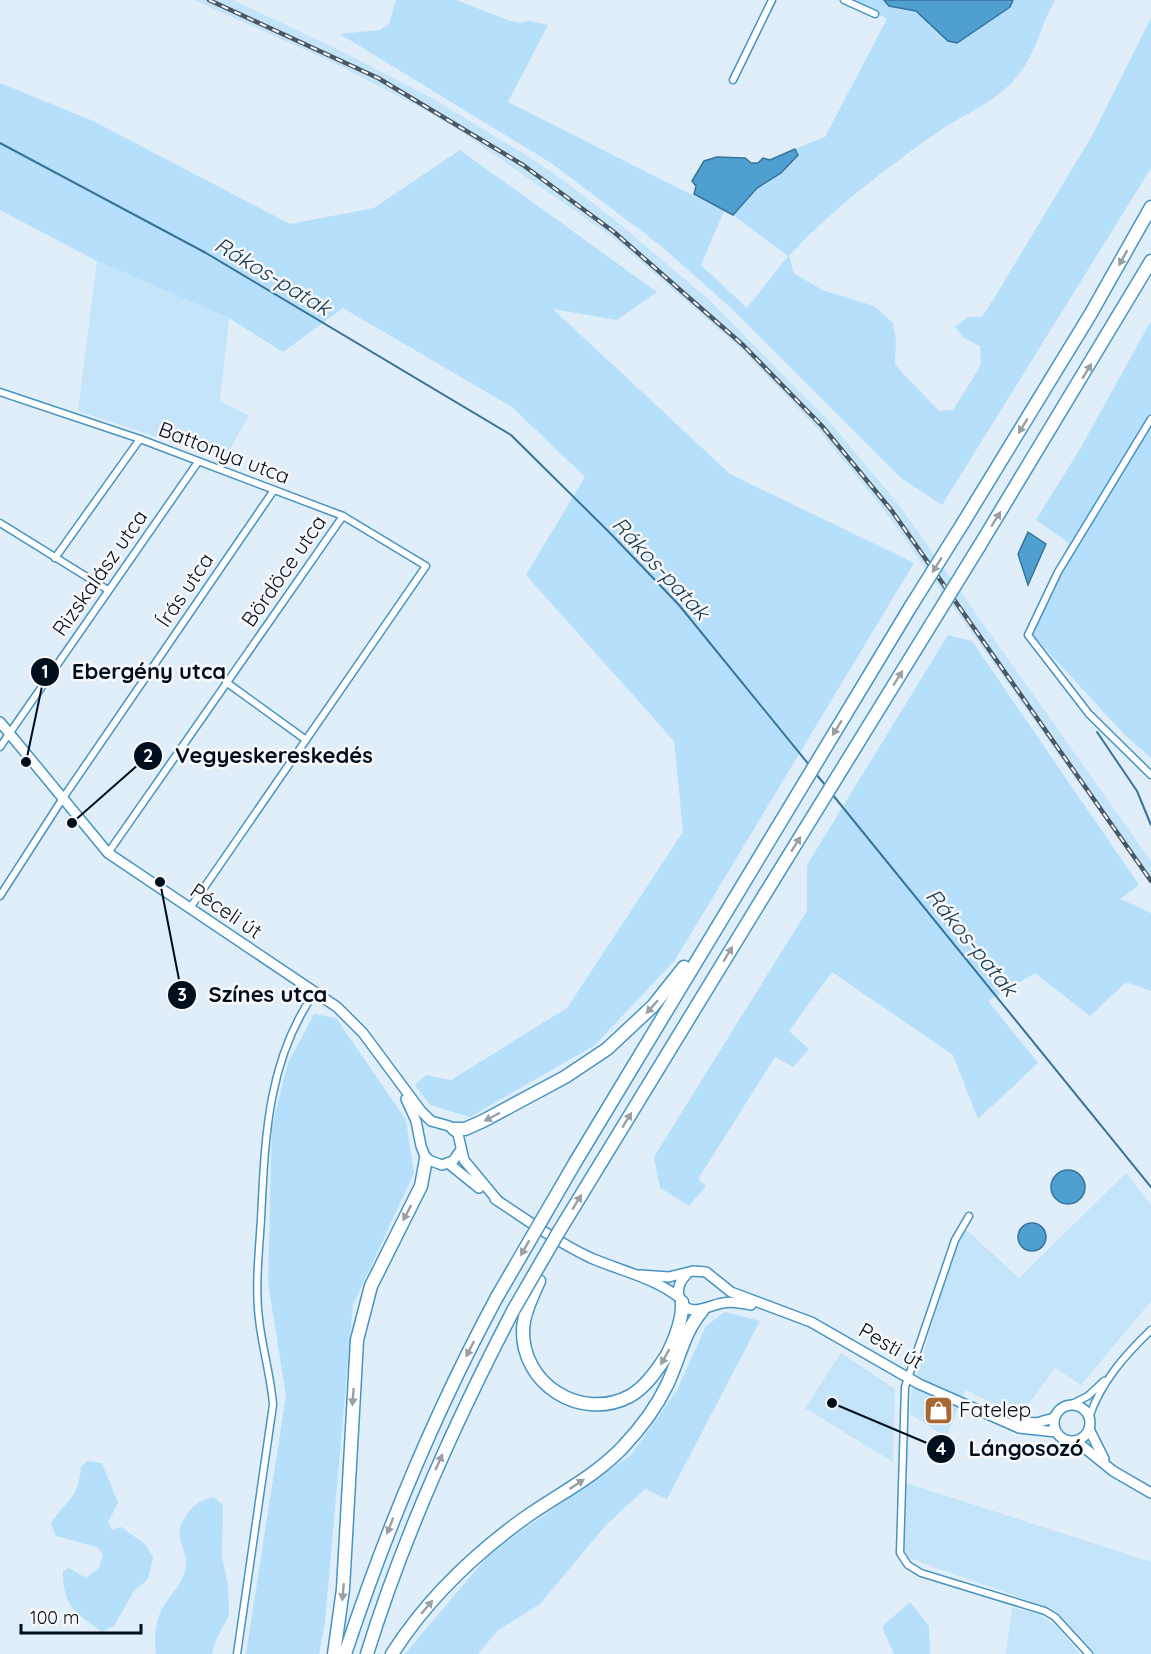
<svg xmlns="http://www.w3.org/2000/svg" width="1151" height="1654" viewBox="0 0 1151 1654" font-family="Quicksand,sans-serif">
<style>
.built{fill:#c4e4fa}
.green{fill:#b6dffb}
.water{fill:#4f9fd0;stroke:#37749a;stroke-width:1.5}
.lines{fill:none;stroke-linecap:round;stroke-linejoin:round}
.stream{stroke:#37749a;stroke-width:2}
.street-casing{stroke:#4694c4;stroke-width:9}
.secondary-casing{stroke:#4694c4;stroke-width:12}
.highway-casing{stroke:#4694c4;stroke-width:15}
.street{stroke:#fff;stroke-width:6}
.secondary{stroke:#fff;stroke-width:9}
.highway{stroke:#fff;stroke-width:12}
.rail-casing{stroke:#495865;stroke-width:4.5}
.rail{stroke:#f8f8f8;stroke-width:2;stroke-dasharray:7;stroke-linecap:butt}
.highway-bridge-casing{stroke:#4694c4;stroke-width:15;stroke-linecap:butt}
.highway-bridge{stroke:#fff;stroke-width:12}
.oneway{fill:#999fa5}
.labels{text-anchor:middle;stroke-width:5;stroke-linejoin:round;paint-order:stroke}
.street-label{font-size:21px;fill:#000f1d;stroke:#f8f8f8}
.poi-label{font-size:21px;fill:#000f1d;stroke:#f8f8f8;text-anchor:start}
.water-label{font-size:22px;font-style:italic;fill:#193c51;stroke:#f8f8f8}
.leader{fill:none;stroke:#000f1d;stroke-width:2}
.callout-dot{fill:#000f1d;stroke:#f8f8f8;stroke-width:2}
.mark-label{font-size:18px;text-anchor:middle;font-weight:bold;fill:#fff}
.callout-label{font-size:22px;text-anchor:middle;font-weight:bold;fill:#000f1d;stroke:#f8f8f8;stroke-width:5;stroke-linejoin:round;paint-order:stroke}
</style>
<rect width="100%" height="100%" fill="#dfeef8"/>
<g class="built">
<polygon points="194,0 233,0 337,49 432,98 529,157 567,183 621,225 708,299 828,420 899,505 1151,861 1151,884 887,514 818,429 740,348 611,236 466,135 425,110 330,61"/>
<polygon points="97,261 229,318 220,401 249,416 224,459 78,411"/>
<polygon points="1126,1173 1151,1205 1151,1301 1081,1385 1055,1368 1020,1416 966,1390 946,1437 910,1414 911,1396 954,1249 964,1228 1019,1278"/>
<polygon points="841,1353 895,1389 893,1462 805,1408"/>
<polygon points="906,1483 1151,1562 1151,1654 1094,1654 1055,1610 898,1554"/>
<polygon points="1012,1607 1040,1615 1056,1626 1080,1654 1006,1654"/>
</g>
<g class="green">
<path d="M 396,0 L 456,0 L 510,21 L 520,23 L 529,21 L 548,25 L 508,102 L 724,211 L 701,265 L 747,308 L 788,256 L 733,215 L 758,188 L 781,173 L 798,155 L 795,149 L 825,137 L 887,19 L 856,0 L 884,0 C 892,10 904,6 915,11 C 931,19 938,38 956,43 L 1010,7 L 1013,0 L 1055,0 C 1039,28 1037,55 1014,80 C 994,103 964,114 939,131 C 886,168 833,208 789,256 L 794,273 L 822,290 L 874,306 L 893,323 L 896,340 L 895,365 L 939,411 L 953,410 L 981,365 L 980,346 L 964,338 L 955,327 L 968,317 L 982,317 L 993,300 L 1092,136 L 1151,18 L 1151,168 L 942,505 L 901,478 L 730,307 L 660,245 L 551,163 L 340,34 L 380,30 L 389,24 Z"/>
<polygon points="0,83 93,121 290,224 374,208 460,150 657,292 617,320 553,309 730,474 914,563 675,960 595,1045 470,1117 430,1105 415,1085 426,1075 451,1080 567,1008 683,832 674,741 526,575 585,477 512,407 343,308 283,352 229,318 97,261 0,210"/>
<polygon points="1151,321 1151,758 1125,735 1028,630 1069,543 1036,520 1080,449"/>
<polygon points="948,635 972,641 1139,885 1120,899 1151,913 1151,991 1126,982 1090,1016 1035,973 988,1001 1038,1063 978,1119 953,1055 832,972 789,1031 809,1049 793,1067 775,1057 698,1179 706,1186 689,1206 660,1188 654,1157 807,911 807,865"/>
<polygon points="314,1014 336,1018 406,1120 414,1173 353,1305 325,1622 319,1654 246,1654 286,1395 268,1283 272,1126 288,1063"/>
<polygon points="725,1312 760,1321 667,1499 645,1489 606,1525 540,1604 497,1631 478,1654 405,1654 491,1552 631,1455 677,1390 706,1326"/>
<path d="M 87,1461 L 102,1463 L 118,1503 L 108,1522 L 112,1530 L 121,1527 L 145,1544 L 153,1557 L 148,1579 L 134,1591 L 114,1626 L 102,1632 C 77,1613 62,1606 63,1571 L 69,1568 L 86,1578 L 99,1568 L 103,1555 L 97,1547 L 56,1536 L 51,1524 C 67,1497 78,1501 81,1467 Z"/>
<path d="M 214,1497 L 223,1505 L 222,1556 L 228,1586 L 229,1615 L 216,1640 L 212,1654 L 156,1654 C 154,1641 155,1626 160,1613 C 167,1597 185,1584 186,1565 C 187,1548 173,1538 183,1521 C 191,1506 199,1501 214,1497 Z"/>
<polygon points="910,1602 929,1626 930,1654 894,1654 882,1627"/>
</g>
<g class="water">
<polygon points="884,0 1013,0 1010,7 957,43 948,41 916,11 889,6"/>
<polygon points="795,149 798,155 781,173 757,188 733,215 694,194 696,186 692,181 704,161 717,157 745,158 751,163 758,163 763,158 770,160"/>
<polygon points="1028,532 1046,544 1028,585 1018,554"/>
<circle cx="1068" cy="1187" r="17"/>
<circle cx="1032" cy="1237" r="14"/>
</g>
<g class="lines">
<g class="stream">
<polyline points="0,143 206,253 511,435 609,532 679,605 810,766"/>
<polyline points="1097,732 1137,791 1151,825"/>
<polyline points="815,773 827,787"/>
<polyline points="832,794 1151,1187"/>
</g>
<defs>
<g id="street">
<polyline points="844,0 875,14"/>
<polyline points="733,80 772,0"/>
<polyline points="0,392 140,439 343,516 426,566 190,908"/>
<polyline points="1151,419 1058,572 1028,635 1089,714 1151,775"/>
<polyline points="0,523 108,590"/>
<polyline points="55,558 140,439"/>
<polyline points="226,682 306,740"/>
<polyline points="0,747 198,462"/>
<polyline points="108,853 343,516"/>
<polyline points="0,896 63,798 274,490"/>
<polyline points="969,1216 955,1240 905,1387 900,1553 908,1565 921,1573 1045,1611 1055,1617 1089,1654"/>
<polyline points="1072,1404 1088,1396 1104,1381"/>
<path d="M 1089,1418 C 1100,1383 1125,1355 1151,1330"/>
<path d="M 237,1654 L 273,1405 C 271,1376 262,1348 259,1319 C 255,1286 259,1252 261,1219 C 265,1139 267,1060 315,992"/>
</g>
<g id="secondary">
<polyline points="0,722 108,853 337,1007 363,1033 421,1111 431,1121 449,1126 458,1134 464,1160 498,1201"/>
<polyline points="406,1099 416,1121 421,1146 426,1159 442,1165 453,1161 460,1151"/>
<polyline points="448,1163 479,1188"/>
<path d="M 495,1199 C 527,1220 557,1242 591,1258 C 621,1271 653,1277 680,1298"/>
<polyline points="640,1275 669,1277 693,1271 706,1272 731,1292 811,1322 919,1384 1019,1428 1056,1432"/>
<path d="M 686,1275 C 680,1281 677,1288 679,1296 C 686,1321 708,1305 723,1303 C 732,1301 742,1303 751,1305"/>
<circle cx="1072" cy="1423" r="18"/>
<polyline points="1015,1421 1036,1423 1054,1418"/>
<polyline points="1089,1429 1104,1459"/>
<polyline points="1076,1441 1113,1471 1151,1493"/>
</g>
<g id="highway">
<polyline points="963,523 1090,315 1151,207"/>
<polyline points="980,545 1151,261"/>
<polyline points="454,1129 465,1129 483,1121 565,1077 607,1049 653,1006 684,967"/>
<polyline points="576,1161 911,606"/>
<polyline points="558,1233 765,894"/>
<path d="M 539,1281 C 532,1297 524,1313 523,1329 C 521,1384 581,1422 630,1396 C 646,1387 657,1370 667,1355 C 675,1339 683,1320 682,1302"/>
<polyline points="334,1654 343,1589 357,1340 371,1286 421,1186 426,1159"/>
<path d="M 345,1654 C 386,1530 435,1412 497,1297"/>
<path d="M 367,1654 C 404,1534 456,1420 514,1309"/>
<path d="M 392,1654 C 427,1599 473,1555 526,1517 C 559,1494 594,1477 622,1448 C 640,1429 656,1408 667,1385 C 679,1360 684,1331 702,1311"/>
</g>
</defs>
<use href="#street" class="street-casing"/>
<use href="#secondary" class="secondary-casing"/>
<use href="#highway" class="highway-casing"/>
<use href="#street" class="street"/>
<use href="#secondary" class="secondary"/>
<use href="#highway" class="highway"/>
<defs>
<polyline id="rail" points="209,0 378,78 523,165 614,232 743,345 822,426 892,511 1151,881"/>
</defs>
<use href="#rail" class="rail-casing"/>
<use href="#rail" class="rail"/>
<defs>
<g id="highway-bridge">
<polyline points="911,606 963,523"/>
<polyline points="765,894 980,545"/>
<polyline points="497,1297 576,1161"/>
<polyline points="514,1309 558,1233"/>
</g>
</defs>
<use href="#highway-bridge" class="highway-bridge-casing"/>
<use href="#highway-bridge" class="highway-bridge"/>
</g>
<defs><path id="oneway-solid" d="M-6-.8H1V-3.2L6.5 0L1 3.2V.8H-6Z" transform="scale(1.5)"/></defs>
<g class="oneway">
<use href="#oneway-solid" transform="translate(1123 258) rotate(119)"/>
<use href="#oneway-solid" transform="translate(1087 371) rotate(-59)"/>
<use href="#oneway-solid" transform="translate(1023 426) rotate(121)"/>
<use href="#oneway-solid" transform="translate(996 519) rotate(-58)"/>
<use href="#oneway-solid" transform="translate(937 565) rotate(122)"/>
<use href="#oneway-solid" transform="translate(898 678) rotate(-58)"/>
<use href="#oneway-solid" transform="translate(837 728) rotate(122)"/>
<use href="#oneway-solid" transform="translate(796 844) rotate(-58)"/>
<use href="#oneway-solid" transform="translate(728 954) rotate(-59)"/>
<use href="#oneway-solid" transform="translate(652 1007) rotate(132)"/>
<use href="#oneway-solid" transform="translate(492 1117) rotate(152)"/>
<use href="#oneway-solid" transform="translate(627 1120) rotate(-59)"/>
<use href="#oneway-solid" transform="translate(577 1202) rotate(-59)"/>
<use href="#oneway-solid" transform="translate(407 1213) rotate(118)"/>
<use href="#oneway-solid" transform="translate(525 1248) rotate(119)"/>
<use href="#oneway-solid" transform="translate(470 1349) rotate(117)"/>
<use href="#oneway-solid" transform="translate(665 1357) rotate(119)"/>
<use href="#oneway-solid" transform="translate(353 1397) rotate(94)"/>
<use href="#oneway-solid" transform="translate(439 1462) rotate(-66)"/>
<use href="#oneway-solid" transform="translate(577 1484) rotate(-33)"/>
<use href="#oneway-solid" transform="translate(390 1526) rotate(111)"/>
<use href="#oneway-solid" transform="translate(343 1592) rotate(95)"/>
<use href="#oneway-solid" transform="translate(427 1607) rotate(-50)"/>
</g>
<defs>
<symbol id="shop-square" viewBox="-11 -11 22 22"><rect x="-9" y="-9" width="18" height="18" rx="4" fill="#a86731" stroke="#f8f8f8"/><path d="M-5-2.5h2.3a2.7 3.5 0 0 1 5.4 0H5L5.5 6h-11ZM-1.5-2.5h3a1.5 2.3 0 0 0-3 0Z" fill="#fff"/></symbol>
</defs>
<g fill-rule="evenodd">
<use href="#shop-square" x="922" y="1394" width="33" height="33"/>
</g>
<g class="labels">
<g class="street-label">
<text transform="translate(224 453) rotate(21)" y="7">Battonya utca</text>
<text transform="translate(284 571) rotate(-55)" y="7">Bördöce utca</text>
<text transform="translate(100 573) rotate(-55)" y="7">Rizskalász utca</text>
<text transform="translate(185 590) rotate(-56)" y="7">Írás utca</text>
<text transform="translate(226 911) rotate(34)" y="7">Péceli út</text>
<text transform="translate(891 1346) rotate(30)" y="7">Pesti út</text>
</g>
<g class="poi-label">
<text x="959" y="1417">Fatelep</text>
</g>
<g class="water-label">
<text transform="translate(273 276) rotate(31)" y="8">Rákos-patak</text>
<text transform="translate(661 568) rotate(47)" y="8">Rákos-patak</text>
<text transform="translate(972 942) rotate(51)" y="8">Rákos-patak</text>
</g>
</g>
<path class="leader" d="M26 762L45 672M72 823L148 756M160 882L182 995M832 1403L941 1449"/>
<g class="callout-dot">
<circle cx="26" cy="762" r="6"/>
<circle cx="72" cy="823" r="6"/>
<circle cx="160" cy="882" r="6"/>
<circle cx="832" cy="1403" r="6"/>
<circle cx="45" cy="672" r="15"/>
<circle cx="148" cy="756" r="15"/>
<circle cx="182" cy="995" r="15"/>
<circle cx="941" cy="1449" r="15"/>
</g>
<g class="mark-label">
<text x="45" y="678">1</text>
<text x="148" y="762">2</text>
<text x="182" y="1001">3</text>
<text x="941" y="1455">4</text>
</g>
<g class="callout-label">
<text x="149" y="679">Ebergény utca</text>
<text x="274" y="763">Vegyeskereskedés</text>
<text x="268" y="1002">Színes utca</text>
<text x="1026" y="1456">Lángosozó</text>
</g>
<path d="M21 1624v9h120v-9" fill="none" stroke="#000f1d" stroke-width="3"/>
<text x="30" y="1624" font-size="18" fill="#000f1d" stroke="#f8f8f8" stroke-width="4.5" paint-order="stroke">100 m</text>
</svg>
